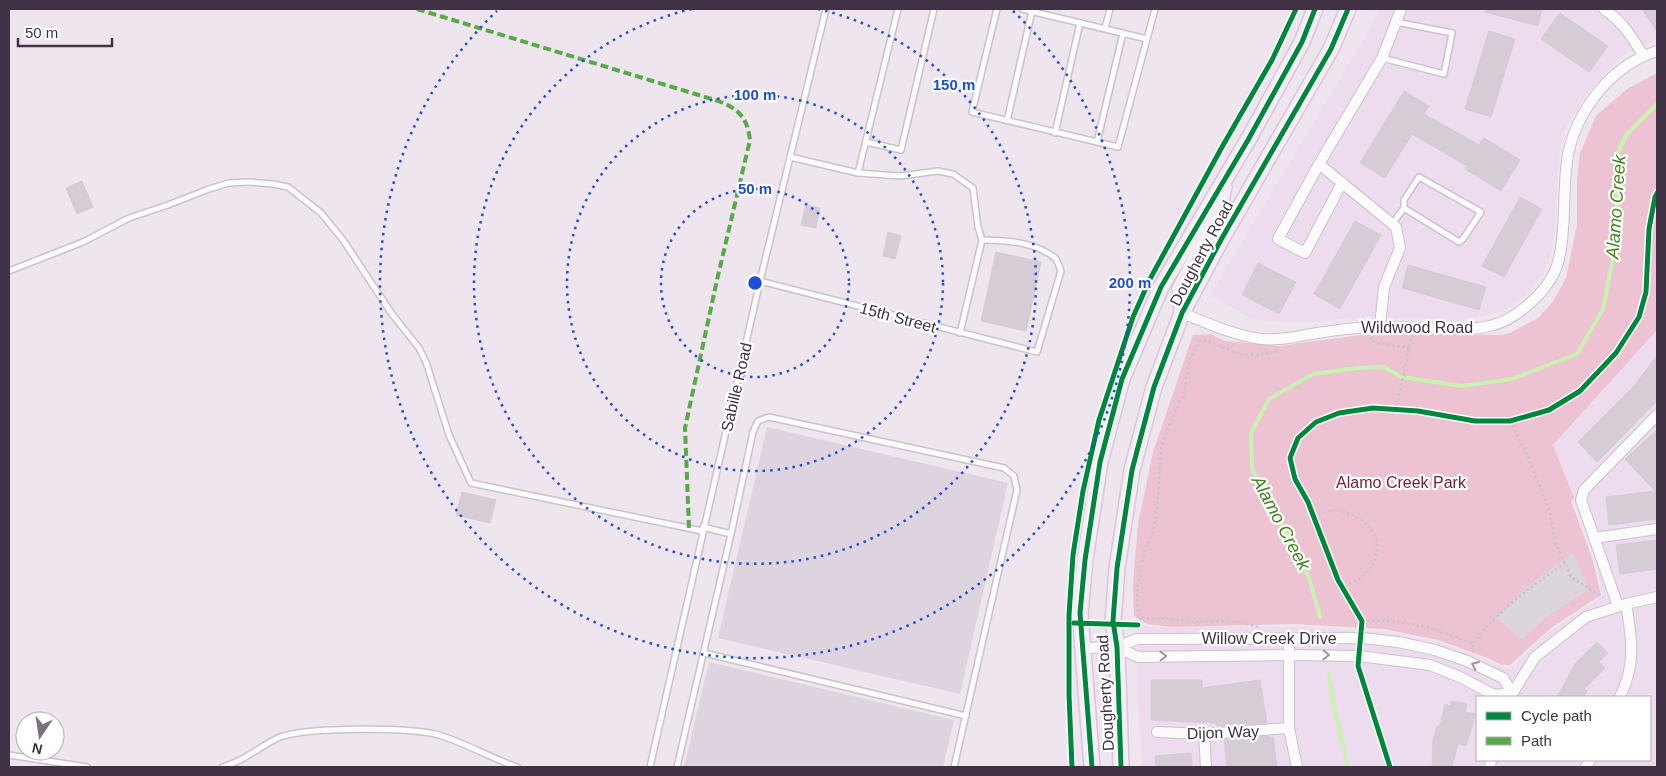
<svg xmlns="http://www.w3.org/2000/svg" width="1666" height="776" viewBox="0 0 1666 776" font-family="Helvetica,sans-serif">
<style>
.residential{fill:#eddcee;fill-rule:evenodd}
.industrial{fill:#ded4e0}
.green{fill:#edc2d2}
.parking{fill:#dcd5dd}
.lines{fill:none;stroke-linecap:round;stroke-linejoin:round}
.stream{stroke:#c9f2b0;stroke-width:4}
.building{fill:#d5ccd6;stroke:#d5cbd6}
.service-casing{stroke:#ccc2cc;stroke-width:8}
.minor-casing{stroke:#ccc2cc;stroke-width:12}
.secondary-casing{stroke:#dac6da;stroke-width:18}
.path{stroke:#cbc5cd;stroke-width:2.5;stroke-dasharray:2.5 2.5;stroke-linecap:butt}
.service{stroke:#fcfbfc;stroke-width:5}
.minor{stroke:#fcfbfc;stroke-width:10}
.secondary{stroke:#f6ecf6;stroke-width:15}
.quiet{stroke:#56ab47;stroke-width:4;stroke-dasharray:8 4;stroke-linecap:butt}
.cycleway-casing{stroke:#fff;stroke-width:8}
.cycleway{stroke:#00873e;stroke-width:5}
.oneway{stroke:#9e96a0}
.ring{fill:none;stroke:#1d4ed8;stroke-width:2.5;stroke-dasharray:2.5 5}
.labels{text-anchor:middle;stroke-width:4.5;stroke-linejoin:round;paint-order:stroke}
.street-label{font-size:16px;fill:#413144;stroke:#fff}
.park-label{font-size:16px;fill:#7a202e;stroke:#fff}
.water-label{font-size:18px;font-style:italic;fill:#41861d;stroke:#fff}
.centre{fill:#1d4ed8;stroke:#fff;stroke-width:2.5}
.ring-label{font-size:15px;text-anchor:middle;font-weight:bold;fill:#1d4ed8;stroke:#fff;stroke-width:4.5;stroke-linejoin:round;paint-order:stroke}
</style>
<rect width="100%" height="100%" fill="#eee5ee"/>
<g class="residential">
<polygon points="1378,9 1657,9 1657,39 1621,56 1586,95 1564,131 1559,157 1556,209 1552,251 1544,273 1524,296 1504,311 1458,321 1412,318 1367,317 1304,322 1254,320 1210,295 1369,30"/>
<path d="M 1657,330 L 1657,767 L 1142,767 L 1137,676 L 1139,627 L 1293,627 L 1384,632 L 1437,642 L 1489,661 L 1502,668 L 1511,668 L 1551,630 L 1603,596 L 1595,557 L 1553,445 ZM 1477,697 L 1650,697 L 1650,760 L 1477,760 Z"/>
</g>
<g class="industrial">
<polygon points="767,427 1008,483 960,694 718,638"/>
<polygon points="709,662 954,720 943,767 684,767"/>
</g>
<polygon class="green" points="1657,73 1657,330 1553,445 1574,498 1571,501 1592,558 1601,595 1551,628 1510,665 1502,665 1490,659 1438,640 1384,629 1294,624 1171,627 1147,624 1134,616 1133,584 1138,524 1153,452 1193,335 1211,334 1225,341 1279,346 1376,333 1501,335 1510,333 1538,318 1552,303 1566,278 1577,225 1577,180 1580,153 1596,116 1627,89"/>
<polygon class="parking" points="1573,553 1589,589 1543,620 1522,640 1496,617 1528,586"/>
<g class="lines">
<g class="stream">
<polyline points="1320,617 1309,578 1252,469 1251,433 1269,399 1313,374 1357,368 1384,367 1401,377 1462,386 1512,379 1577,354 1603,309 1618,233 1616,156 1627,134 1657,104"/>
<polyline points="1329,673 1333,702 1348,767"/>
</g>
</g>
<g class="building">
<polygon points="1485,9 1542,9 1538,26 1485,12"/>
<polygon points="1642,9 1657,9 1657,32"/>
<polygon points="1560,13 1608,46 1589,72 1541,39"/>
<polygon points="1489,31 1515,39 1491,117 1465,109"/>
<polygon points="1404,91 1429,106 1424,114 1479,145 1484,138 1520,160 1501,191 1465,169 1467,166 1412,134 1385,178 1360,163"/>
<polygon points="82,181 93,207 77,214 66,188"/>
<polygon points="1520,197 1542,209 1504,277 1482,266"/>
<polygon points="806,205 820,208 816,228 801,225"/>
<polygon points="1355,221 1381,235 1340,309 1314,294"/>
<polygon points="888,232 901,236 895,259 883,256"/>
<polygon points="996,252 1041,262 1026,331 981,321"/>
<polygon points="1258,263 1296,282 1279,314 1242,295"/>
<polygon points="1408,265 1486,287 1479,310 1402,288"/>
<polygon points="1657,356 1657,401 1597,462 1578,442 1634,386"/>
<polygon points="1657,430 1657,519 1609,525 1606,497 1655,491 1625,459"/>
<polygon points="462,492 496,500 490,523 456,515"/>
<polygon points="1657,540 1657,569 1620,574 1616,545"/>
<polygon points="1597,642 1608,653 1599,662 1605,668 1584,689 1587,691 1583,697 1557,697 1575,664"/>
<polygon points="1151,680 1202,680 1202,688 1260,680 1267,723 1217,726 1216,723 1151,720"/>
<polygon points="1451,701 1467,704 1465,712 1475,714 1472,727 1466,746 1458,744 1452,767 1432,767 1433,740 1437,726 1440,726 1445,704 1450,706"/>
<polygon points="1269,736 1269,738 1273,737 1277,767 1227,767 1224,739"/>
<polygon points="1191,753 1192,767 1156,767 1155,756"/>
</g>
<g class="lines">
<defs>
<g id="service">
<polyline points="997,9 972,112 1118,147 1155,9"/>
<polyline points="1022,9 1147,39"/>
<polyline points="1105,28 1110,9"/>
<polyline points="1382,58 1444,74 1452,33 1396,22"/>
<polyline points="1007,121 1032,11"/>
<polyline points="1055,133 1080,23"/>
<polyline points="866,142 901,150 934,9"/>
<polyline points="1097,142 1123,33"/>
<polyline points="790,157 858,173 900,176 938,171 953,174 973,188 978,227 982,240 960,333"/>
<polyline points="858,173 898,9"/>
<polyline points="1392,224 1404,208 1459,242 1463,239 1481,212 1419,177 1404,200 1404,208"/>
<polyline points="9,271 83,242 129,218 168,205 209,189 229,183 249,182 273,184 288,187 321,213 343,240 392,314 419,348 426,362 449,435 471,483 702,531"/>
<path d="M 760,281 L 1037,352 L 1061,271 C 1059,267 1058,260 1054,257 C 1034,242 1006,240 982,240"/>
<polyline points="703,527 731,534"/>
<polyline points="704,653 966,716"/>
<polyline points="9,755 87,767"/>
<path d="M 223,767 C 231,764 240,761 247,756 C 258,750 268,742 280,737 C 308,727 410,727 439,735 C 465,743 491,758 517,767"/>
<polyline points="650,767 760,281 826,9"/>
<polyline points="677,767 731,534 753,432 758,421 769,417 1004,468 1014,476 1017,490 954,767"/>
</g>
<g id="minor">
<path d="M 1604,9 C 1622,21 1632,37 1643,55"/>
<polyline points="1319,164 1278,239 1305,253 1342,183"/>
<path d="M 1182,313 C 1207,323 1233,335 1261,339 C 1280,341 1298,336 1317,333 C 1337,330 1357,327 1377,327 C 1414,325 1453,334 1490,326 C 1515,320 1544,295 1555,271 C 1566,245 1563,199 1566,170 C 1570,118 1607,67 1657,51"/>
<polyline points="1380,326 1384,287 1400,248 1396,227 1319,164 1382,58 1401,9"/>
<polyline points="1594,538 1657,529"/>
<polyline points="1618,606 1581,500 1584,490 1657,415"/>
<polyline points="1289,637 1289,728 1297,767"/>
<polyline points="1083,648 1117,647 1137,639 1362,638 1398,642 1435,650 1467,661 1503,678 1512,693 1494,695 1460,677 1430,665 1359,656 1289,655 1138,657 1117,647"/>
<polyline points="1510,697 1535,657 1586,617 1626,604 1657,597"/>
<path d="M 1620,697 C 1636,665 1632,638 1626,604"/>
<polyline points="1157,732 1204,734 1289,728"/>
<polyline points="1204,734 1206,767"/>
<polyline points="1490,767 1491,760"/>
<polyline points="1586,767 1590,760"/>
</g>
<g id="secondary">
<polyline points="1182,313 1180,289 1219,211 1224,187"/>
<polyline points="1092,767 1080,613 1085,560 1100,462 1122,379 1161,287 1248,140 1302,42 1315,9"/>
<polyline points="1121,767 1117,647 1113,621 1117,568 1132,470 1154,387 1182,313 1222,238 1331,49 1348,9"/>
</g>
</defs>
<use href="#service" class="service-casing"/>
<use href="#minor" class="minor-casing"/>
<use href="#secondary" class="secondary-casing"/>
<g class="path">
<polyline points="1371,337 1371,340 1377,343 1409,348"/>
<polyline points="1396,410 1411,338"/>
<polyline points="1510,421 1529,459 1549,510 1556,543 1571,577 1603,597"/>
<path d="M 1313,515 C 1321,513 1328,510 1336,510 C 1345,511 1354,516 1361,520 C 1383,534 1381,560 1363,576 C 1357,581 1349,584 1342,588"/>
<path d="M 1362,621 C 1403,620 1434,626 1472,644"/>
<polyline points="1138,625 1141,618"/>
<path d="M 1258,627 L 1242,623 L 1226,621 L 1193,622 L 1164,618 L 1145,619 L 1138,614 L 1137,595 L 1139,576 L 1145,551 L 1153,531 L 1157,513 L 1161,450 L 1166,433 L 1184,393 L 1189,361 L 1200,341 L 1204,340 C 1235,351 1243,361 1278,351"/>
<path d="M 1474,652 L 1472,644 C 1498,611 1530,587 1565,563"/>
</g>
<use href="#service" class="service"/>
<use href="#minor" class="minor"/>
<use href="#secondary" class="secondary"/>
<path class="quiet" d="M 417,9 L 718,101 C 739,109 747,117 750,140 L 717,280 L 685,428 L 689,528"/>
<defs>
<g id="cycleway">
<polyline points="1074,623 1138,625"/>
<polyline points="1072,767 1069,695 1069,615 1073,555 1083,491 1099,420 1133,317 1150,279 1222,147 1272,60 1296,9"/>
<polyline points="1092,767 1080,613 1085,560 1100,462 1122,379 1161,287 1248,140 1302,42 1315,9"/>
<polyline points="1121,767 1117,647 1113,621 1117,568 1132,470 1154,387 1182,313 1222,238 1331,49 1348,9"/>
<polyline points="1390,767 1358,666 1362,621 1338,580 1308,502 1295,479 1290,458 1298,438 1316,422 1339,413 1373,408 1418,411 1475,421 1510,421 1549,410 1580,391 1616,353 1639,317 1646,292 1649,229 1655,197 1657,193"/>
</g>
</defs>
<use href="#cycleway" class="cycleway-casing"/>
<use href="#cycleway" class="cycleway"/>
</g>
<defs><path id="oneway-chevron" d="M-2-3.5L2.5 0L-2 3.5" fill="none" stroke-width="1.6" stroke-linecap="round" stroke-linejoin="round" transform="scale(1.25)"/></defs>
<g class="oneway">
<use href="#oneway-chevron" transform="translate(1326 655) rotate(1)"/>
<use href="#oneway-chevron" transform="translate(1163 656) rotate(-1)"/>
<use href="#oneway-chevron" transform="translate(1475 665) rotate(-155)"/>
</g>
<g class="ring">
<circle cx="755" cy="283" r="94"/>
<circle cx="755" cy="283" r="188"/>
<path d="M818 9A281 281 0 1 1 692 9"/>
<path d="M1013 11A375 375 0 1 1 497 11"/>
</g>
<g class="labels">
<g class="street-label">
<text transform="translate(1201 253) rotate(-62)" y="6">Dougherty Road</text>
<text transform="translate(898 317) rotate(15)" y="6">15th Street</text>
<text x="1417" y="333">Wildwood Road</text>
<text transform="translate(736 387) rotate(-77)" y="6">Sabille Road</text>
<text x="1269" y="644">Willow Creek Drive</text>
<text transform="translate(1105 693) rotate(-93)" y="6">Dougherty Road</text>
<text transform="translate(1223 732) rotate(-2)" y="6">Dijon Way</text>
</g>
<g class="park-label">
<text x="1401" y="488">Alamo Creek Park</text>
</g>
<g class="water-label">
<text transform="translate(1616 207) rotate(-86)" y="6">Alamo Creek</text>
<text transform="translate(1281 523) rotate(62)" y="6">Alamo Creek</text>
</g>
</g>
<circle cx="755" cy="283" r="8" class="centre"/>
<g class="ring-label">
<text x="954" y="90">150 m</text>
<text x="755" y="100">100 m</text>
<text x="755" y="194">50 m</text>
<text x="1130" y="288">200 m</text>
</g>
<rect width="1666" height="776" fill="none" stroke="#413144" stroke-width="20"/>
<rect x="1476" y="696" width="175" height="65" fill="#ffffff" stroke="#b3adb4"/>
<rect x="1486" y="712" width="25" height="8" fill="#00873e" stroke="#b3adb4"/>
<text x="1521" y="721" font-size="15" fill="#413144">Cycle path</text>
<rect x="1486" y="737" width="25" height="8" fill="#56ab47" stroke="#b3adb4"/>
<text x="1521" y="746" font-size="15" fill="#413144">Path</text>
<g transform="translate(40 736) rotate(193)"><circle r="24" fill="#ffffff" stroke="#b3adb4"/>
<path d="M0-4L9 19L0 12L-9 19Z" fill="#7e7080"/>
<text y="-8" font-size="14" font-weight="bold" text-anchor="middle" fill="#413144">N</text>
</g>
<path d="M18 38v8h94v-8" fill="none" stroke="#413144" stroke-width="2.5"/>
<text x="25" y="38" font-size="15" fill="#413144" stroke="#ffffff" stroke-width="4" paint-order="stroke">50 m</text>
</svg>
